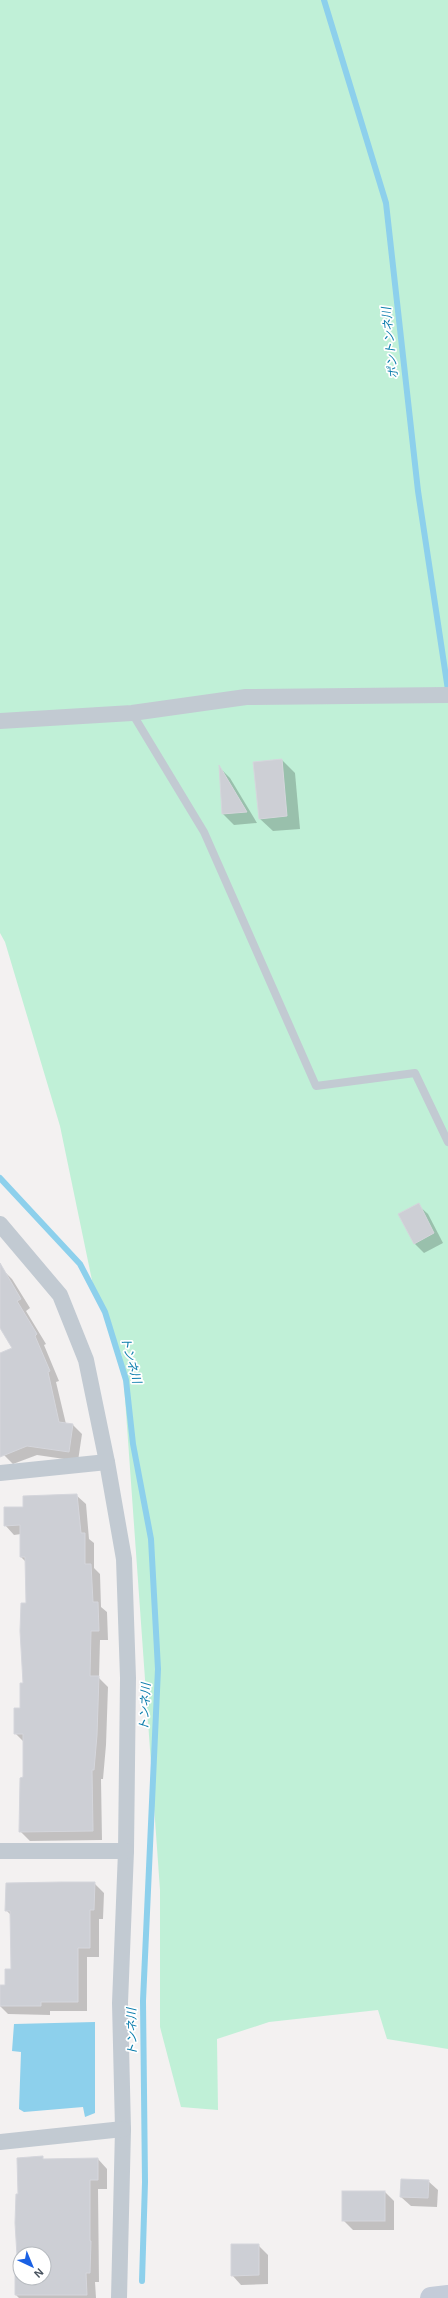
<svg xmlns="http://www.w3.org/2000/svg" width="448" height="2298" viewBox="0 0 448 2298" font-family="Arial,'Noto Sans JP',sans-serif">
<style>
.green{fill:#c0f0d7}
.water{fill:#8dd0ec}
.shadow{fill:#0003;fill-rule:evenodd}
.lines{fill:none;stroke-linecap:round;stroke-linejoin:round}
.stream{stroke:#8dd0ec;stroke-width:6}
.building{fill:#cdcfd5;stroke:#d5d6dc;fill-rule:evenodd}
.lane{stroke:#c2cad2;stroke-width:8}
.street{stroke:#c2cad2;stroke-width:16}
.secondary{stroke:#c4ccd9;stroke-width:22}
.labels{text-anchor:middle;stroke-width:3.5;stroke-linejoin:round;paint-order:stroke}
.water-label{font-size:12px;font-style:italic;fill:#0d7ead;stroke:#fff}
</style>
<rect width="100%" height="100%" fill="#f3f1f1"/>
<polygon class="green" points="0,0 448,0 448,2049 387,2039 378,2010 269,2022 217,2039 218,2110 181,2107 160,2027 160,1890 122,1356 94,1290 60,1126 5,942 0,933"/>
<polygon class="water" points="95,2022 95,2113 85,2117 83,2107 24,2112 19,2109 21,2052 12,2051 14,2024"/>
<g class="shadow">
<polygon points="282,760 295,773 300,829 273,831 259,818"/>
<polygon points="220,768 230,778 257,823 234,825 223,814"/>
<polygon points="418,1205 428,1214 443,1243 424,1253 414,1243"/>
<polygon points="0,1267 12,1279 30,1308 26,1311 46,1344 44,1345 59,1381 56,1382 66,1424 73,1425 82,1434 78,1461 37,1455 13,1464 4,1455 0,1444 0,1354 14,1348 0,1325"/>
<polygon points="76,1495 86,1504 89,1539 94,1543 94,1568 100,1574 101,1607 107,1612 108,1640 100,1640 99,1678 108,1687 106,1745 103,1779 101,1779 102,1840 30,1841 20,1831 24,1778 24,1742 15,1733 21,1709 24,1684 27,1604 26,1562 21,1557 21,1534 14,1535 5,1525 24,1508"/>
<polygon points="95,1884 104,1893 103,1919 99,1919 99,1957 87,1957 87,2011 50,2011 50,2015 8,2014 0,2006 0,1986 6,1986 12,1970 11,1915 6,1910"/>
<path d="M 18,2159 L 98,2159 L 107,2169 L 107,2189 L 98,2189 L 99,2282 L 95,2282 L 96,2298 L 19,2298 L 16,2295 L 19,2273 ZM 20,2254 L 44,2254 L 44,2278 L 20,2278 Z"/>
<polygon points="428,2181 438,2190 437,2207 411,2206 401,2197"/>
<polygon points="385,2192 394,2201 394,2230 353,2230 343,2220"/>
<polygon points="258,2245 268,2255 268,2284 241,2285 232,2275"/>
</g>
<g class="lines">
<g class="stream">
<polyline points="324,0 386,203 418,491 448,690"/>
<polyline points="0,1178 80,1264 105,1312 126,1380 133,1444 151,1539 158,1669 143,2001 145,2182 142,2281"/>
</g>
</g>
<g class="building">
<polygon points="282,759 287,816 259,819 253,762"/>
<polygon points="219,765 247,812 222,814"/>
<polygon points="419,1203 434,1233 414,1244 398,1214"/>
<polygon points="0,1263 21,1299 17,1301 37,1334 35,1336 50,1371 48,1372 59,1422 73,1424 69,1452 27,1446 0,1457 0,1353 12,1348 0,1328"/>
<polygon points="77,1494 81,1533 85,1533 85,1564 91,1564 93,1602 98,1602 99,1631 91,1631 90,1676 99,1676 97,1735 94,1770 92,1770 93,1831 19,1832 20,1778 23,1777 23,1734 14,1734 14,1708 20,1708 20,1683 23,1683 20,1631 21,1603 26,1603 25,1557 20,1557 20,1525 4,1526 4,1507 23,1507 23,1496"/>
<polygon points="62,1882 95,1882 94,1910 90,1910 90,1948 78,1948 78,2002 41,2002 41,2006 0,2006 0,1985 5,1985 5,1969 11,1969 10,1911 5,1911 6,1883"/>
<path d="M 43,2156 L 43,2159 L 98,2158 L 98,2180 L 90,2180 L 90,2241 L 91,2241 L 90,2273 L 86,2273 L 87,2295 L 15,2295 L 15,2272 L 18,2272 L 15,2223 L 16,2194 L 18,2194 L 17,2158 ZM 20,2254 L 44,2254 L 44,2278 L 20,2278 Z"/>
<polygon points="401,2179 429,2180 428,2198 400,2197"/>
<rect x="342" y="2191" width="43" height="30"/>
<polygon points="231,2244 259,2244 259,2275 231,2276"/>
</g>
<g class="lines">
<polyline class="lane" points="132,713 204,832 316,1086 415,1073 448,1142"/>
<g class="street">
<polyline points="0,721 132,713 246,697 448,695"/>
<polyline points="0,1224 60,1295 86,1360 107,1462 124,1559 128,1678 126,1851 120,2003 123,2129 119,2298"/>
<polyline points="0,1473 107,1462"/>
<polyline points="0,1851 126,1851"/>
<polyline points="0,2142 123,2129"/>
</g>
<polyline class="secondary" points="431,2298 448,2296"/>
</g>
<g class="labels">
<g class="water-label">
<text transform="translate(390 343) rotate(-96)" y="4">ポントンネ川</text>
<text transform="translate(131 1360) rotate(75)" y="4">トンネ川</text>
<text transform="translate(145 1707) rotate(-87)" y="4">トンネ川</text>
<text transform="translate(132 2032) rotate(-91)" y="4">トンネ川</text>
</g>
</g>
<g transform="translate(32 2266) rotate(136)"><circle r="19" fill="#ffffff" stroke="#b6babf"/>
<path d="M0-3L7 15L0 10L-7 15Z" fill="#1a61e4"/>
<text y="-6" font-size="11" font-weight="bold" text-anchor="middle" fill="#48525e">N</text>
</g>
</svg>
